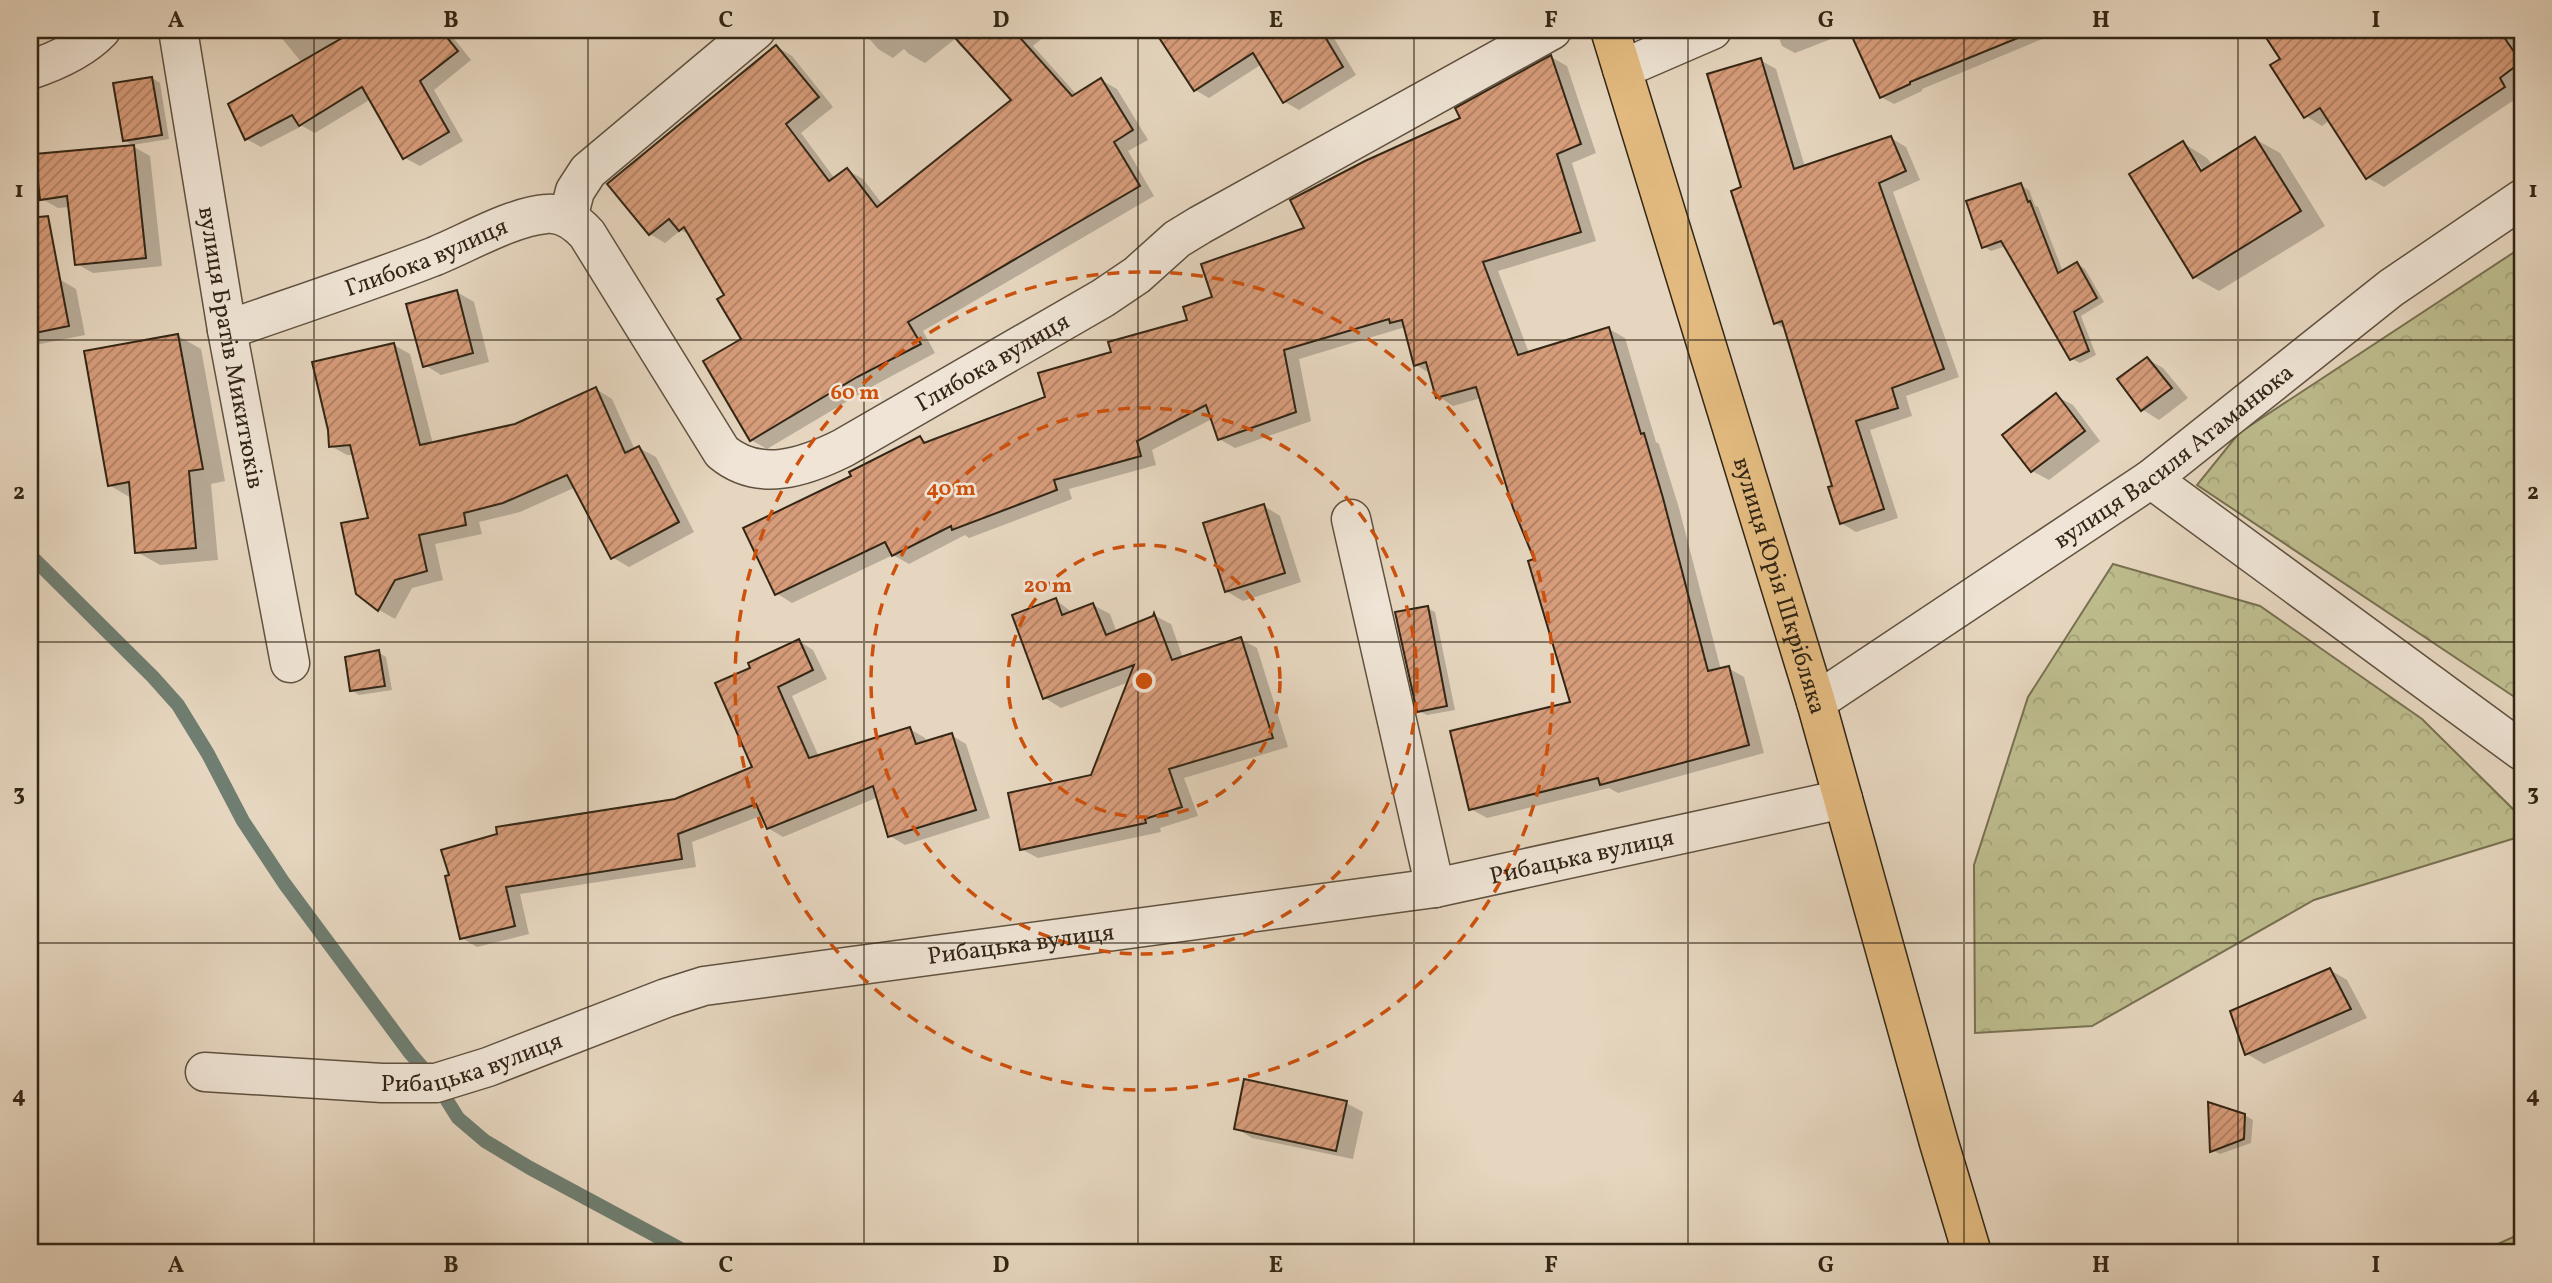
<svg xmlns="http://www.w3.org/2000/svg" width="2552" height="1283" viewBox="0 0 2552 1283" font-family="Vollkorn,serif">
<style>
.forest{fill:url(#forest-crowns);stroke:#787151;stroke-width:2}
.pitch{fill:#bdbc8d;stroke:#787151;stroke-width:2}
.shadow{fill:#0003;fill-rule:evenodd}
.lines{fill:none;stroke-linecap:round;stroke-linejoin:round}
.stream{stroke:#6f7e71;stroke-width:14}
.building{fill:url(#building-hatch);stroke:#332615;stroke-width:2}
.minor-casing{stroke:#605240;stroke-width:41}
.major-casing{stroke:#332615;stroke-width:41}
.minor{stroke:#efe4d5;stroke-width:38}
.major{stroke:#e3bb80;stroke-width:38}
.grid{fill:none;stroke:#332615;stroke-width:2;stroke-opacity:0.55}
.ring{fill:none;stroke:#cd510d;stroke-width:3.5;stroke-dasharray:12 9}
.labels{text-anchor:middle;stroke-width:5;stroke-linejoin:round;paint-order:stroke}
.street-label{font-size:24px;fill:#332615;stroke:#efe4d5}
.centre{fill:#cd510d;stroke:#efe4d5;stroke-width:3.5}
.ring-label{font-size:21px;text-anchor:middle;font-weight:bold;fill:#cd510d;stroke:#efe4d5;stroke-width:5;stroke-linejoin:round;paint-order:stroke}
.neatline{fill:none;stroke:#332615;stroke-width:2.5}
.grid-label{font-size:23px;text-anchor:middle;font-weight:bold;fill:#332615}
</style>
<defs>
<pattern id="forest-crowns" width="20" height="18" patternUnits="userSpaceOnUse" patternTransform="scale(1.75)"><rect width="20" height="18" fill="#bdbc8d"/><path d="M2 6a3 3 0 1 1 6 0M12 15a3 3 0 1 1 6 0" fill="none" stroke="#a3a179"/></pattern>
<pattern id="building-hatch" width="6" height="6" patternUnits="userSpaceOnUse" patternTransform="scale(1.75)"><rect width="6" height="6" fill="#d79c7a"/><path d="M-1 1l2-2M0 6l6-6M5 7l2-2" fill="none" stroke="#af7f63"/></pattern>
</defs>
<rect width="100%" height="100%" fill="#e6d6bf"/>
<filter id="stains"><feTurbulence type="fractalNoise" baseFrequency=".00286" numOctaves="4"/><feColorMatrix values="0 0 0 0 .2 0 0 0 0 .09 0 0 0 0 .02 0 0 0 .5 -.17"/></filter>
<radialGradient id="worn" r=".72"><stop offset=".6" stop-color="#630" stop-opacity="0"/><stop offset="1" stop-color="#630" stop-opacity=".3"/></radialGradient>
<g class="forest">
<polygon points="2522,247 2522,702 2197,485 2239,433"/>
<polygon points="2113,564 2260,606 2422,719 2522,818 2522,836 2314,900 2092,1026 1975,1033 1974,865 2028,697"/>
</g>
<polygon class="pitch" points="2522,1233 2522,1253 2478,1253"/>
<g class="shadow">
<polygon points="275,30 447,30 471,60 434,90 463,141 420,166 405,158 371,99 315,133 302,126 261,147 246,139 303,64"/>
<polygon points="862,30 1052,30 1033,46 1077,95 1101,80 1117,89 1148,140 1128,151 1154,196 923,331 935,353 873,386 767,449 751,440 743,340 727,295 691,236 681,230 665,243 650,234 777,47 792,56 833,107 801,133 835,179 847,170 863,179 883,205 1013,100 971,53 960,46 955,39 925,63 909,54 904,49 893,58 878,49"/>
<polygon points="1183,30 1329,30 1356,75 1299,110 1285,102 1262,64 1209,98 1195,90 1164,42"/>
<polygon points="1776,30 2064,30 1922,89 1922,91 1894,104 1881,97 1852,31 1795,53 1782,46"/>
<polygon points="2136,30 2158,30 2145,35"/>
<polygon points="2263,30 2457,30 2466,41 2481,30 2522,30 2522,82 2514,88 2520,96 2384,187 2368,178 2330,120 2322,126 2306,116 2282,59"/>
<polygon points="1551,57 1567,66 1596,153 1572,163 1596,241 1498,271 1529,353 1609,329 1625,338 1656,442 1659,444 1679,508 1721,670 1728,668 1744,677 1764,753 1618,793 1609,788 1487,818 1471,809 1573,703 1536,560 1481,398 1453,406 1438,396 1431,374 1416,365 1407,331 1402,328 1299,359 1311,421 1235,448 1219,439 1212,419 1152,450 1156,465 1069,489 1072,499 969,538 965,535 909,564 893,555 792,603 776,593 853,477 920,438 929,443 1047,398 1113,353 1190,321 1215,298 1306,229"/>
<polygon points="1760,60 1776,69 1805,167 1891,138 1906,147 1920,180 1893,192 1959,377 1906,396 1912,416 1870,430 1898,518 1856,532 1841,523 1834,487 1787,330 1775,323 1743,189"/>
<polygon points="152,78 160,83 169,139 132,145 124,140"/>
<path d="M 2255,139 L 2280,153 L 2325,226 L 2219,291 L 2194,277 L 2183,143 L 2207,158 L 2213,166 ZM 2193,162 L 2198,162 L 2207,178 L 2205,179 Z"/>
<polygon points="134,147 150,156 162,266 93,273 77,264 70,207 58,208 42,199"/>
<polygon points="2020,185 2029,190 2035,206 2038,207 2063,272 2077,264 2085,269 2104,302 2081,316 2096,355 2080,363 2072,359 2006,246 1991,251 1983,246"/>
<polygon points="59,279 76,289 85,335 30,346 30,285"/>
<polygon points="457,292 474,302 489,362 441,375 425,365"/>
<polygon points="178,336 201,349 225,481 211,484 218,560 160,565 137,552 133,499 109,485"/>
<polygon points="394,345 410,354 433,444 516,426 596,389 612,399 635,450 639,448 656,457 694,532 629,567 612,557 576,487 520,512 479,522 482,534 435,544 443,580 412,588 395,619 379,610 358,593 370,519 354,455 347,455 331,446"/>
<polygon points="2147,359 2163,368 2188,398 2159,420 2143,410 2119,380"/>
<polygon points="2056,396 2073,405 2100,441 2049,480 2032,471"/>
<polygon points="1264,506 1280,516 1301,582 1243,601 1226,591"/>
<polygon points="1056,600 1073,613 1093,605 1110,614 1117,633 1155,616 1171,624 1183,658 1240,639 1257,648 1288,747 1184,778 1198,816 1160,828 1161,832 1038,858 1021,849 1092,776 1129,682 1061,708 1045,698"/>
<polygon points="1427,608 1435,612 1455,710 1427,715 1419,711"/>
<polygon points="799,641 813,650 827,679 792,696 819,757 910,729 925,738 927,743 951,735 966,744 990,818 905,845 890,836 878,797 783,837 768,828 763,815 692,842 696,867 520,894 529,934 477,947 462,938 447,877 676,801 754,768 752,668"/>
<polygon points="378,652 386,657 392,690 359,695 351,690"/>
<polygon points="2330,970 2347,980 2367,1018 2264,1064 2247,1054"/>
<polygon points="1346,1103 1363,1112 1353,1159 1252,1138 1236,1128"/>
<polygon points="2244,1115 2253,1120 2251,1143 2220,1154 2212,1150"/>
</g>
<g class="lines">
<polyline class="stream" points="30,555 153,677 178,705 208,754 243,821 284,883 410,1053 436,1083 458,1118 485,1141 530,1168 688,1253"/>
</g>
<g class="building">
<polygon points="356,30 441,30 458,51 420,81 449,132 403,159 362,87 299,126 292,115 245,140 228,104"/>
<polygon points="948,30 1013,30 1072,96 1101,78 1133,130 1114,142 1140,186 908,322 921,344 857,377 750,441 703,361 741,339 717,299 724,295 684,227 679,231 669,219 649,235 607,184 776,45 819,97 786,124 829,181 847,168 877,207 1011,100"/>
<polygon points="1154,30 1321,30 1343,67 1283,103 1253,53 1194,91"/>
<polygon points="1849,30 2034,30 2035,31 1910,82 1910,84 1880,98"/>
<polygon points="2261,30 2499,30 2521,62 2500,78 2505,87 2366,179 2320,108 2304,118 2270,65 2280,59"/>
<polygon points="1551,55 1581,144 1557,154 1581,232 1483,262 1518,355 1609,327 1641,434 1644,433 1663,498 1708,671 1729,666 1749,745 1600,785 1598,778 1469,810 1450,731 1570,702 1528,561 1534,559 1513,508 1476,387 1436,398 1426,362 1414,366 1402,320 1390,323 1389,319 1284,350 1296,412 1218,440 1206,405 1137,441 1141,456 1054,480 1057,490 952,530 951,526 892,556 885,542 775,595 743,528 851,476 849,472 920,436 924,443 1045,397 1038,373 1111,352 1108,342 1187,320 1183,307 1212,297 1201,264 1304,228 1290,200 1365,161 1460,118 1455,108"/>
<polygon points="1761,58 1794,169 1891,136 1906,171 1879,183 1944,369 1892,388 1898,408 1856,421 1884,509 1840,524 1828,487 1832,486 1782,321 1774,324 1731,191 1741,187 1707,74"/>
<polygon points="152,77 162,135 123,141 113,83"/>
<polygon points="2255,137 2301,211 2193,278 2129,174 2183,141 2201,171"/>
<polygon points="134,145 146,258 75,265 67,196 40,200 35,154"/>
<polygon points="2021,183 2028,202 2030,201 2058,273 2077,262 2097,298 2074,312 2089,351 2070,360 2001,241 1982,248 1966,201"/>
<polygon points="48,216 69,326 30,334 30,218"/>
<polygon points="457,290 473,353 423,367 406,304"/>
<polygon points="178,334 203,469 189,471 196,548 135,553 129,482 108,486 84,351"/>
<polygon points="394,343 420,445 515,424 596,387 625,453 639,446 679,522 611,559 567,475 503,503 464,513 466,525 419,535 427,571 395,580 378,611 356,594 341,523 368,518 350,445 329,447 328,430 312,362"/>
<polygon points="2147,357 2172,388 2141,411 2117,379"/>
<polygon points="2056,393 2085,431 2031,472 2002,435"/>
<polygon points="1264,504 1285,573 1225,592 1203,523"/>
<polygon points="1056,598 1062,615 1093,603 1106,635 1153,616 1154,613 1172,660 1241,637 1273,738 1169,769 1182,807 1145,819 1146,823 1020,850 1008,793 1091,775 1134,665 1043,699 1012,615"/>
<polygon points="1428,606 1447,706 1417,712 1395,612"/>
<polygon points="799,639 813,670 778,687 809,758 910,727 916,744 952,733 976,810 888,837 873,786 767,829 756,804 678,834 682,859 506,887 515,926 460,939 445,876 449,875 441,850 497,834 496,827 675,799 752,767 715,683 750,668 748,663"/>
<polygon points="379,650 385,686 350,691 345,657"/>
<polygon points="2330,968 2351,1009 2245,1055 2230,1011"/>
<polygon points="1244,1079 1347,1101 1336,1151 1234,1129"/>
<polygon points="2208,1102 2245,1114 2244,1139 2210,1152"/>
</g>
<g class="lines">
<defs>
<g id="minor">
<path id="s1" d="M 178,30 L 227,330 L 290,663"/>
<polyline points="1622,69 1712,30"/>
<path d="M 30,70 C 54,62 83,49 101,30"/>
<polyline points="568,218 575,191 588,171 756,30"/>
<path id="s2" d="M 227,330 C 295,306 363,284 430,258 C 464,245 510,217 546,214 C 563,212 576,222 587,234 L 722,452 C 759,483 805,467 843,448 L 1103,298 L 1137,275 L 1177,239 L 1200,225 L 1552,30"/>
<polyline points="2151,479 2522,751"/>
<polyline points="1351,519 1435,888"/>
<path id="s3" d="M 1816,702 L 2151,479 L 2391,288 L 2522,199"/>
<path id="s4" d="M 205,1072 L 382,1083 L 436,1083 L 488,1067 L 666,998 L 704,986 L 1435,888 L 1843,799"/>
</g>
<g id="major">
<path id="s5" d="M 1610,30 L 1816,702 L 1939,1143 L 1972,1253"/>
</g>
</defs>
<use href="#minor" class="minor-casing"/>
<use href="#major" class="major-casing"/>
<use href="#minor" class="minor"/>
<use href="#major" class="major"/>
</g>
<path class="grid" d="M 314,30 L 314,1253M 588,30 L 588,1253M 864,30 L 864,1253M 1138,30 L 1138,1253M 1414,30 L 1414,1253M 1688,30 L 1688,1253M 1964,30 L 1964,1253M 2238,30 L 2238,1253M 30,340 L 2522,340M 30,642 L 2522,642M 30,943 L 2522,943"/>
<g class="ring">
<circle cx="1144" cy="681" r="136"/>
<circle cx="1144" cy="681" r="273"/>
<circle cx="1144" cy="681" r="409"/>
</g>
<g class="labels">
<g class="street-label">
<text dy="8" stroke="none"><textPath href="#s2" startOffset="212">Глибока вулиця</textPath></text>
<text dy="8" stroke="none"><textPath href="#s1" startOffset="322">вулиця Братів Микитюків</textPath></text>
<text dy="8" stroke="none"><textPath href="#s2" startOffset="945">Глибока вулиця</textPath></text>
<text dy="8" stroke="none"><textPath href="#s3" startOffset="434">вулиця Василя Атаманюка</textPath></text>
<text dy="8" stroke="none"><textPath href="#s5" startOffset="581">вулиця Юрія Шкрібляка</textPath></text>
<text dy="8" stroke="none"><textPath href="#s4" startOffset="1404">Рибацька вулиця</textPath></text>
<text dy="8" stroke="none"><textPath href="#s4" startOffset="836">Рибацька вулиця</textPath></text>
<text dy="8" stroke="none"><textPath href="#s4" startOffset="270">Рибацька вулиця</textPath></text>
</g>
</g>
<circle cx="1144" cy="681" r="10" class="centre"/>
<g class="ring-label">
<text x="855" y="399">60 m</text>
<text x="951" y="495">40 m</text>
<text x="1048" y="592">20 m</text>
</g>
<rect width="2552" height="1283" fill="none" stroke="#e6d6bf" stroke-width="77"/>
<rect x="38" y="38" width="2476" height="1206" class="neatline"/>
<g class="grid-label">
<text x="176" y="27">A</text>
<text x="451" y="27">B</text>
<text x="726" y="27">C</text>
<text x="1001" y="27">D</text>
<text x="1276" y="27">E</text>
<text x="1551" y="27">F</text>
<text x="1826" y="27">G</text>
<text x="2101" y="27">H</text>
<text x="2376" y="27">I</text>
<text x="19" y="197">1</text>
<text x="2533" y="197">1</text>
<text x="19" y="499">2</text>
<text x="2533" y="499">2</text>
<text x="19" y="800">3</text>
<text x="2533" y="800">3</text>
<text x="19" y="1102">4</text>
<text x="2533" y="1102">4</text>
<text x="176" y="1272">A</text>
<text x="451" y="1272">B</text>
<text x="726" y="1272">C</text>
<text x="1001" y="1272">D</text>
<text x="1276" y="1272">E</text>
<text x="1551" y="1272">F</text>
<text x="1826" y="1272">G</text>
<text x="2101" y="1272">H</text>
<text x="2376" y="1272">I</text>
</g>
<rect width="100%" height="100%" filter="url(#stains)"/>
<rect width="100%" height="100%" fill="url(#worn)"/>
</svg>
